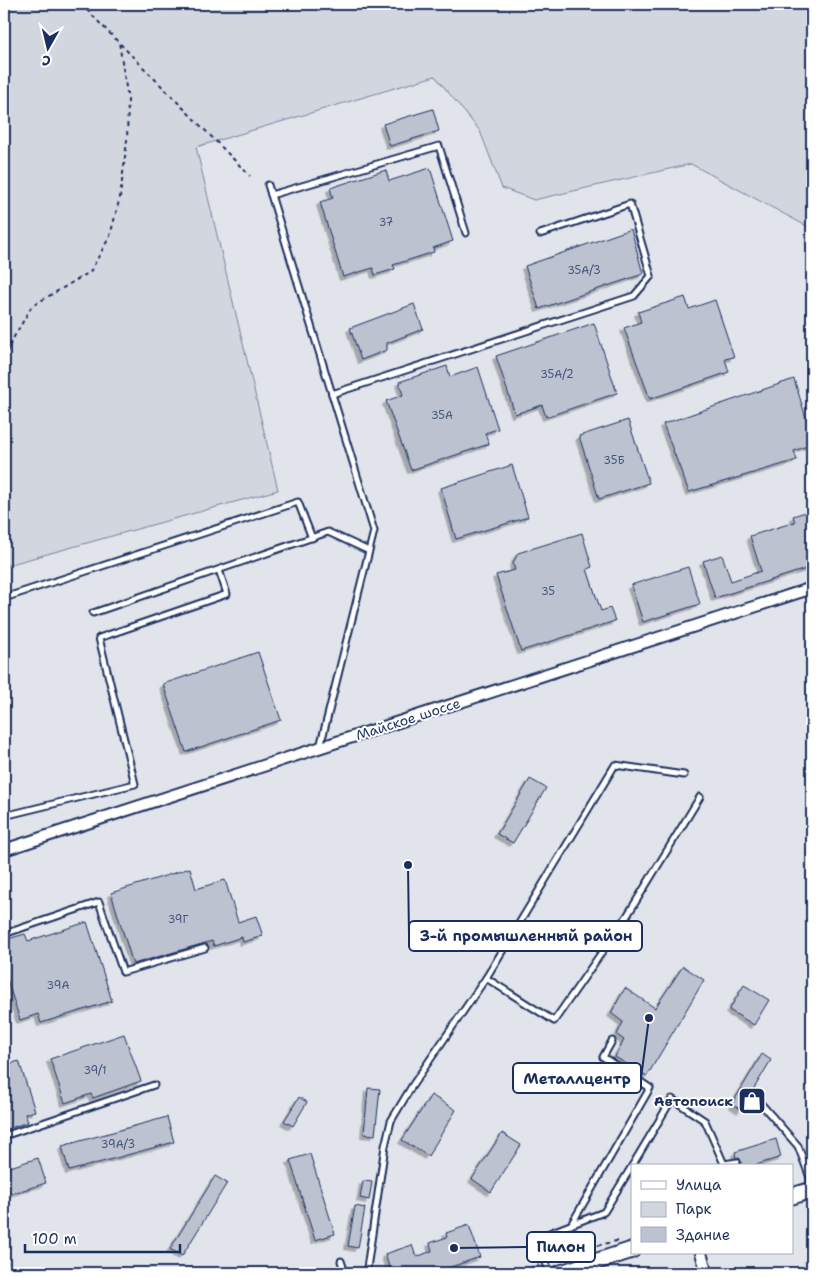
<svg xmlns="http://www.w3.org/2000/svg" width="816" height="1277" viewBox="0 0 816 1277" font-family="'Shantell Sans',sans-serif">
<style>
.built{fill:#e1e4ea;fill-rule:evenodd}
.green{fill:#d2d6df;stroke:#76829e}
.building{fill:#bcc2d0;stroke:#1b2f5e;filter:url(#shadow)}
.lines{fill:none;stroke-linecap:round;stroke-linejoin:round}
.lane-casing{stroke:#1b2f5e;stroke-width:9}
.street-casing{stroke:#1b2f5e;stroke-width:14}
.secondary-casing{stroke:#1b2f5e;stroke-width:19}
.path{stroke:#1b2f5e;stroke-width:2;stroke-dasharray:4 4;stroke-linecap:butt}
.lane{stroke:#fff;stroke-width:5}
.street{stroke:#fff;stroke-width:10}
.secondary{stroke:#fff;stroke-width:15}
.labels{text-anchor:middle;stroke-width:4;stroke-linejoin:round;paint-order:stroke}
.number-label{font-size:11px;fill:#43547a}
.street-label{font-size:14px;fill:#1b2f5e;stroke:#fff}
.poi-label{font-size:14px;font-weight:bold;fill:#1b2f5e;stroke:#fff;text-anchor:end}
.leader{fill:none;stroke:#1b2f5e;stroke-width:2}
.callout-dot{fill:#1b2f5e;stroke:#fff;stroke-width:2}
.callout{fill:#fff;stroke:#1b2f5e;stroke-width:2}
.callout-label{font-size:15px;text-anchor:middle;font-weight:bold;fill:#1b2f5e}
</style>
<defs>
<filter id="shadow"><feDropShadow dx="-3.5" dy="3.5" stdDeviation="0" flood-color="#0004"/></filter>
</defs>
<rect width="100%" height="100%" fill="#f1f2f5"/>
<filter id="ink" filterUnits="userSpaceOnUse"><feTurbulence type="fractalNoise" baseFrequency=".02" numOctaves="2"/><feDisplacementMap in="SourceGraphic" scale="10" xChannelSelector="R" yChannelSelector="G"/><feConvolveMatrix kernelMatrix="1 2 1 2 8 2 1 2 1" color-interpolation-filters="sRGB"/></filter>
<g filter="url(#ink)">
<path class="built" d="M 435,76 L 812,201 L 812,1273 L 4,1273 L 4,564 L 278,490 L 196,147 ZM 632,1166 L 792,1166 L 792,1253 L 632,1253 Z"/>
<polygon class="green" points="4,4 812,4 812,229 691,164 534,200 502,188 480,131 435,76 196,147 278,490 4,566"/>
<g class="building">
<polygon points="433,109 439,131 390,146 383,124"/>
<polygon points="430,168 453,241 433,248 434,252 393,265 395,269 375,275 373,268 343,277 320,202 333,198 330,188 386,170 389,181"/>
<polygon points="631,229 643,274 539,309 525,266"/>
<polygon points="685,297 689,309 715,300 734,357 725,359 729,372 650,399 624,328 641,322 638,312"/>
<polygon points="414,304 423,329 387,343 387,350 361,360 350,328"/>
<polygon points="594,323 617,393 546,417 542,405 515,414 496,356"/>
<polygon points="447,366 450,377 478,367 498,429 485,433 489,444 411,470 386,401 403,395 399,382"/>
<polygon points="794,379 812,437 812,444 794,451 797,460 689,492 663,424"/>
<polygon points="628,420 649,483 599,499 579,436"/>
<polygon points="512,465 528,517 456,539 441,488"/>
<polygon points="812,510 812,567 715,598 703,561 722,555 731,581 761,571 750,536 795,522 793,516"/>
<polygon points="582,533 592,567 587,569 601,611 610,608 615,621 521,651 496,575 515,570 513,563 518,553"/>
<polygon points="688,567 700,604 643,622 631,585"/>
<polygon points="258,652 281,720 186,752 163,684"/>
<polygon points="530,779 546,788 513,843 497,834"/>
<polygon points="190,868 196,889 225,880 238,922 256,916 263,936 243,942 242,937 214,946 212,941 133,964 111,893"/>
<polygon points="87,922 112,1001 41,1023 38,1014 20,1020 4,970 4,940 25,934 28,941"/>
<polygon points="683,966 704,980 647,1076 615,1057 624,1040 617,1035 623,1022 611,1013 625,988 655,1008"/>
<polygon points="744,985 769,1000 754,1025 729,1010"/>
<polygon points="124,1034 141,1081 93,1098 91,1094 65,1103 50,1059"/>
<polygon points="762,1054 771,1060 741,1110 732,1104"/>
<polygon points="19,1061 35,1111 25,1114 28,1122 4,1130 4,1066"/>
<polygon points="368,1088 380,1089 375,1135 364,1134"/>
<polygon points="431,1095 456,1110 428,1156 402,1140"/>
<polygon points="299,1097 307,1102 293,1126 284,1121"/>
<polygon points="167,1117 174,1142 69,1171 62,1146"/>
<polygon points="502,1133 521,1145 491,1192 472,1179"/>
<polygon points="776,1139 781,1157 753,1166 739,1166 741,1164 741,1161 739,1158 736,1158 735,1152"/>
<polygon points="310,1154 335,1234 315,1240 290,1160"/>
<polygon points="38,1158 46,1183 4,1196 4,1169"/>
<polygon points="215,1176 227,1183 182,1256 170,1249"/>
<polygon points="363,1181 372,1182 369,1200 360,1198"/>
<polygon points="355,1206 365,1208 358,1248 348,1246"/>
<polygon points="469,1225 480,1257 439,1271 438,1267 418,1273 391,1273 385,1254 412,1245 416,1257 432,1251 430,1243 447,1237 446,1233"/>
</g>
<g class="lines">
<defs>
<g id="lane">
<polyline points="268,185 374,531 320,747"/>
<polyline points="271,195 439,146 466,233"/>
<polyline points="332,394 634,296 651,276 630,204 540,234"/>
<polyline points="4,598 298,502 312,538"/>
<polyline points="93,613 328,532 369,551"/>
<polyline points="4,816 135,784 99,638 227,594 219,570"/>
<polyline points="4,934 99,902 123,972 205,948"/>
<polyline points="486,978 554,1021 627,916 700,797"/>
<polyline points="762,1105 798,1146 812,1183"/>
<polyline points="4,1136 154,1085"/>
<polyline points="632,1166 672,1099 705,1121 724,1164 737,1162"/>
<polyline points="571,1225 650,1088 603,1057 612,1041"/>
<polyline points="341,1261 345,1273"/>
<polyline points="368,1273 367,1268 385,1146 391,1121 412,1086 486,978 615,765 684,775"/>
<polyline points="549,1273 539,1237 604,1212 632,1166"/>
</g>
<g id="street">
<polyline points="4,850 812,588"/>
<polyline points="701,1253 707,1273"/>
</g>
<g id="secondary">
<polyline points="792,1196 812,1190"/>
<polyline points="561,1273 632,1250"/>
</g>
</defs>
<use href="#lane" class="lane-casing"/>
<use href="#street" class="street-casing"/>
<use href="#secondary" class="secondary-casing"/>
<g class="path">
<polyline points="81,4 250,176"/>
<polyline points="4,360 11,342 32,306 90,272 110,236 120,197 127,141 128,100 119,42"/>
<polyline points="552,1260 588,1248 620,1240"/>
<polyline points="515,1273 539,1265"/>
</g>
<use href="#lane" class="lane"/>
<use href="#street" class="street"/>
<use href="#secondary" class="secondary"/>
</g>
</g>
<defs>
<symbol id="shop-square" viewBox="-11 -11 22 22"><rect x="-9" y="-9" width="18" height="18" rx="4" fill="#1b2f5e" stroke="#fff"/><path d="M-5-2.5h2.3a2.7 3.5 0 0 1 5.4 0H5L5.5 6h-11ZM-1.5-2.5h3a1.5 2.3 0 0 0-3 0Z" fill="#fff"/></symbol>
</defs>
<g fill-rule="evenodd">
<use href="#shop-square" x="736" y="1085" width="32" height="32"/>
</g>
<g class="labels">
<g class="number-label">
<text x="386" y="226">37</text>
<text x="584" y="274">35А/3</text>
<text x="557" y="378">35А/2</text>
<text x="442" y="419">35А</text>
<text x="614" y="464">35Б</text>
<text x="548" y="595">35</text>
<text x="178" y="923">39Г</text>
<text x="58" y="989">39А</text>
<text x="95" y="1074">39/1</text>
<text x="118" y="1148">39А/3</text>
</g>
<g class="street-label">
<text transform="translate(408 719) rotate(-18)" y="5">Майское шоссе</text>
</g>
<g class="poi-label">
<text x="733" y="1106">Автопоиск</text>
</g>
</g>
<path class="leader" d="M408 865L409 936M649 1018L641 1078M454 1248L527 1247"/>
<g class="callout-dot">
<circle cx="408" cy="865" r="5"/>
<circle cx="649" cy="1018" r="5"/>
<circle cx="454" cy="1248" r="5"/>
</g>
<g class="callout">
<rect x="409" y="921" width="233" height="30" rx="5"/>
<rect x="513" y="1063" width="128" height="30" rx="5"/>
<rect x="527" y="1232" width="68" height="30" rx="5"/>
</g>
<g class="callout-label">
<text x="526" y="941">3-й промышленный район</text>
<text x="577" y="1084">Металлцентр</text>
<text x="561" y="1252">Пилон</text>
</g>
<rect width="816" height="1277" fill="none" stroke="#fff" stroke-width="20"/>
<rect x="10" y="10" width="796" height="1257" fill="none" stroke="#1b2f5e" stroke-width="2" filter="url(#ink)"/>
<rect x="631" y="1164" width="162" height="90" fill="#ffffff" stroke="#a4acbf"/>
<rect x="641" y="1181" width="25" height="8" fill="#ffffff" stroke="#a4acbf"/>
<text x="676" y="1190" font-size="15" fill="#1b2f5e">Улица</text>
<rect x="641" y="1202" width="25" height="15" fill="#d2d6df" stroke="#a4acbf"/>
<text x="676" y="1214" font-size="15" fill="#1b2f5e">Парк</text>
<rect x="641" y="1227" width="25" height="15" fill="#bcc2d0" stroke="#a4acbf"/>
<text x="676" y="1240" font-size="15" fill="#1b2f5e">Здание</text>
<g transform="translate(48 48) rotate(188)" stroke="#ffffff" stroke-width="4" paint-order="stroke">
<path d="M0-4L9 19L0 12L-9 19Z" fill="#1b2f5e"/>
<text y="-8" font-size="14" font-weight="bold" text-anchor="middle" fill="#1b2f5e">С</text>
</g>
<path d="M25 1244v8h155v-8" fill="none" stroke="#1b2f5e" stroke-width="2.5"/>
<text x="32" y="1244" font-size="15" fill="#1b2f5e" stroke="#ffffff" stroke-width="4" paint-order="stroke">100 m</text>
</svg>
